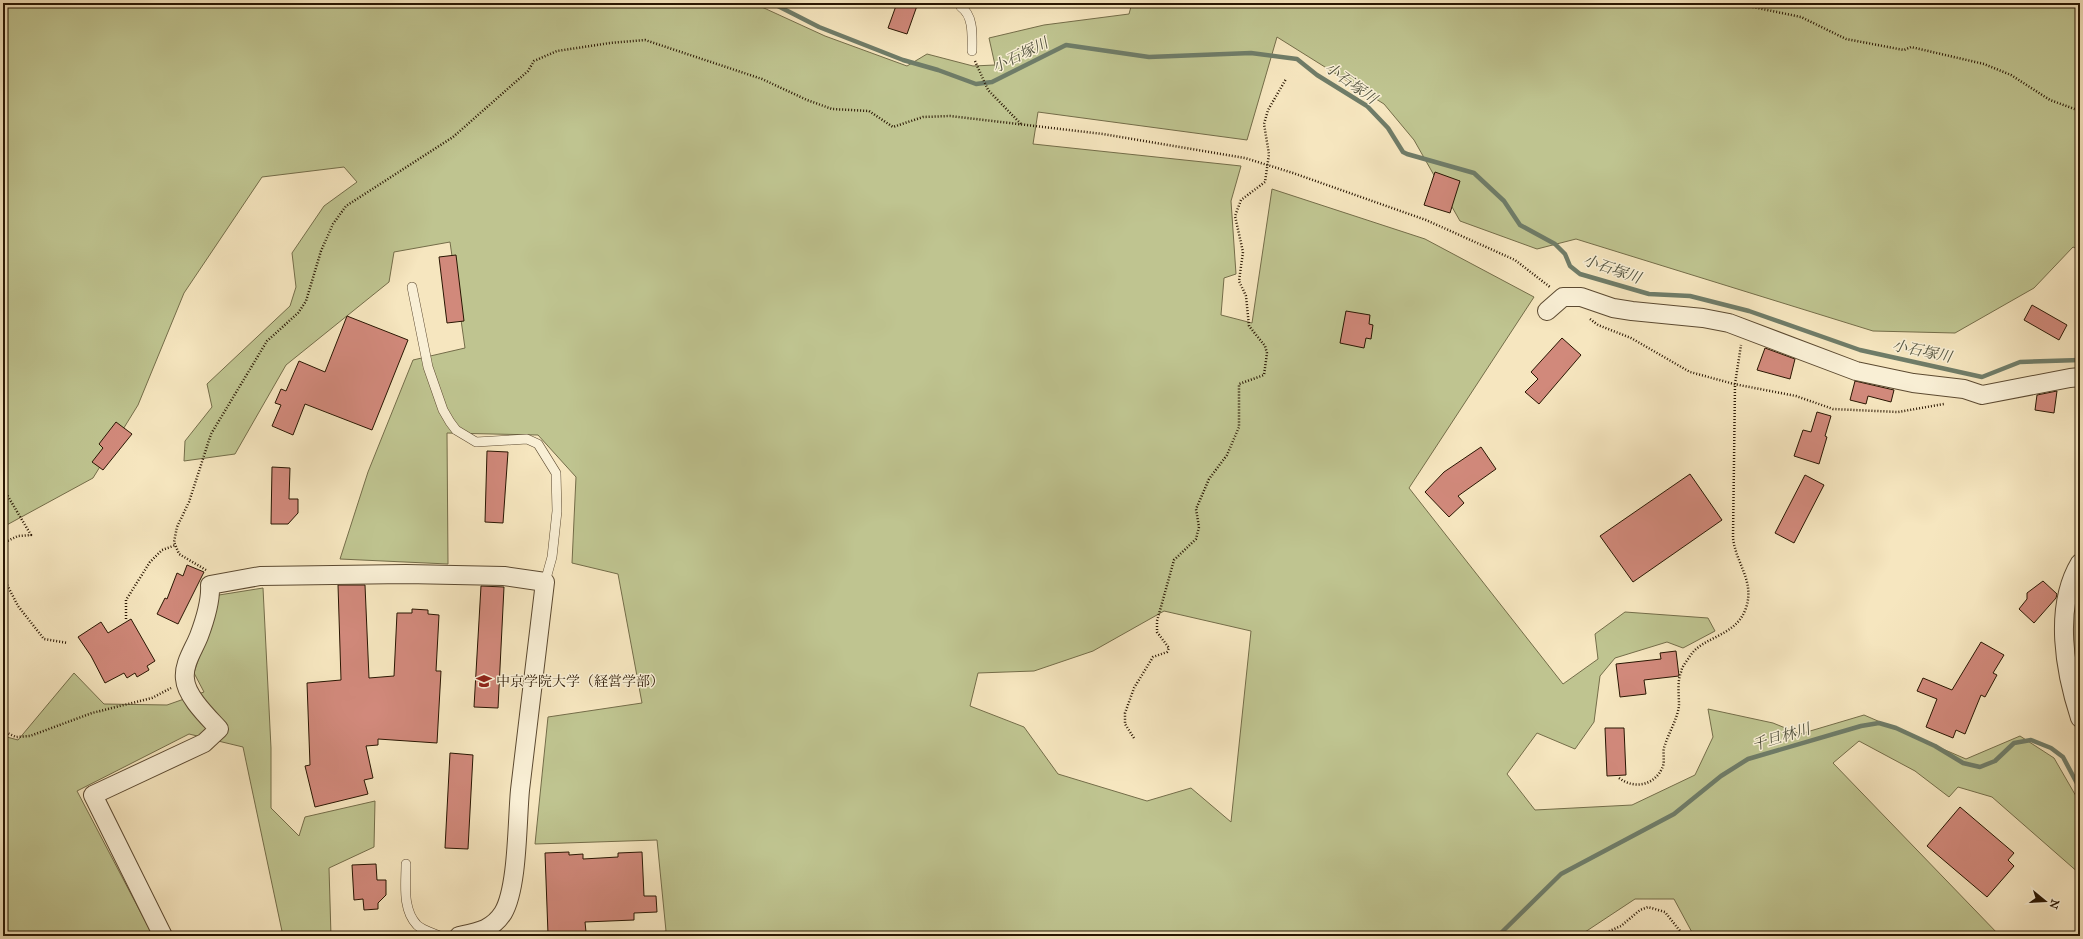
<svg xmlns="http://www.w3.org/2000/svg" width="2083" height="939" viewBox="0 0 2083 939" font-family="'IM FELL Great Primer','Noto Serif JP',serif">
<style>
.green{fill:#bfc490;stroke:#746d49;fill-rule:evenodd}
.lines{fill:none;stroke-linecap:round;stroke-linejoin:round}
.stream{stroke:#6f7c68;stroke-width:4.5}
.building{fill:#d1897b;stroke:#291602}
.lane-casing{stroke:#5c4a31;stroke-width:10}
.street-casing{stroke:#5c4a31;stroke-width:20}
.path{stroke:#291602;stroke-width:2.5;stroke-dasharray:1 2;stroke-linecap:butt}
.lane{stroke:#f9efd5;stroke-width:9}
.street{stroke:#f9efd5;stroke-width:18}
.labels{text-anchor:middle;stroke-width:3;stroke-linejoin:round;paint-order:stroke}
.poi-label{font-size:14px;fill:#291602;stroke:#f9efd5;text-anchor:start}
.water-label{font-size:15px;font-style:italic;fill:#52523e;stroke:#f9efd5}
</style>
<rect width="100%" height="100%" fill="#f6e6bf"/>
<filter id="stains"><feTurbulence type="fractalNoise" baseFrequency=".005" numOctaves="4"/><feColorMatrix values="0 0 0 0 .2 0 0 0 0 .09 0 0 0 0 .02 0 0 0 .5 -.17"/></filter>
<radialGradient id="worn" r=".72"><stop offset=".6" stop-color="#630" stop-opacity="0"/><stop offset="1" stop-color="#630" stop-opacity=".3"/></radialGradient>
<g class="green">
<path d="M 3,3 L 753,3 L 825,36 L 907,66 L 927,54 L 973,66 L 995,65 L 989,38 L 1044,25 L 1129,14 L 1132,3 L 2080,3 L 2080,250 L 2073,247 L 2034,288 L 1955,333 L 1873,331 L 1576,239 L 1537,249 L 1460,221 L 1414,140 L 1384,104 L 1277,37 L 1247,140 L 1038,112 L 1033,144 L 1241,166 L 1231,201 L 1236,274 L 1224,278 L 1221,315 L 1252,323 L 1272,189 L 1425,239 L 1534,297 L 1409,488 L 1563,684 L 1598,659 L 1595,634 L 1625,612 L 1708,618 L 1715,631 L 1683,648 L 1667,642 L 1615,658 L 1600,676 L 1594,722 L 1575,749 L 1537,733 L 1507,774 L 1535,810 L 1632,805 L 1695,775 L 1713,737 L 1708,709 L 1773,723 L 1800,734 L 1864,715 L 1966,759 L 2020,736 L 2054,758 L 2080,803 L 2080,874 L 1992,797 L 1958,787 L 1949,797 L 1915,771 L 1859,741 L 1833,763 L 2000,936 L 1694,936 L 1674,899 L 1635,899 L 1579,936 L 646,936 L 666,931 L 657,840 L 535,844 L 548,717 L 642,703 L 618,574 L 572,563 L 576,477 L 538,435 L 447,433 L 448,564 L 340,559 L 368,472 L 413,360 L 465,348 L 450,242 L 394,252 L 389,282 L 286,365 L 235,454 L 184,461 L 185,441 L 212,407 L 207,384 L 290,306 L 296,287 L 292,253 L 324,206 L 357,182 L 344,167 L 262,177 L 184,293 L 138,405 L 93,478 L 3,527 ZM 1164,611 L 1251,631 L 1231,822 L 1191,788 L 1147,801 L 1058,774 L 1024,727 L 970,706 L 978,673 L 1034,671 L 1093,651 Z"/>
<polygon points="263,588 271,748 271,808 299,836 305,817 375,801 374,847 329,868 331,936 283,936 243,747 189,734 77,791 153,936 3,936 3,736 18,740 74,673 104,704 167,705 204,692 194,673 219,595"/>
</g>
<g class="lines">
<g class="stream">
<polyline points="772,3 819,27 903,60 938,70 976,84 992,82 1066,45 1149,57 1251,53 1297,59 1317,75 1367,106 1388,128 1403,152 1407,154 1474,173 1504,201 1520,225 1555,244 1565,254 1570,266 1580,274 1649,294 1690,296 1749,311 1860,350 1982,377 2020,362 2080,360"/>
<polyline points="1501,933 1561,874 1674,814 1721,776 1748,759 1861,726 1879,723 1896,728 1935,746 1963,763 1980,767 1995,761 2014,743 2031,740 2051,748 2063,757 2080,789"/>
</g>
</g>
<g class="building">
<polygon points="897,3 918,3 907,34 888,28"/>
<polygon points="1435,172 1460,181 1450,213 1424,205"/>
<polygon points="456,255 464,321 447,323 439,257"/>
<polygon points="2032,305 2067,325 2059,340 2024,320"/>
<polygon points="1346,311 1370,315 1369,324 1373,325 1371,339 1366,338 1364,348 1340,343"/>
<polygon points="347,316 408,340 372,430 305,404 293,435 272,426 281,405 275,403 281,389 286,391 299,361 325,372"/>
<polygon points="1562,338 1581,355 1539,404 1525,392 1538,379 1531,372"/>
<polygon points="1765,348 1795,359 1790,379 1757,370"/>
<polygon points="1855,381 1894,390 1891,402 1868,396 1866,404 1850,400"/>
<polygon points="2057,391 2054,413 2035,410 2037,395"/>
<polygon points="1817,412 1831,416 1825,436 1827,437 1819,464 1794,456 1803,430 1811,432"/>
<polygon points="116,422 132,434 103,470 92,462 103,448 99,444"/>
<polygon points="1481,447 1496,469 1458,496 1464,503 1449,517 1425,492 1444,472"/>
<polygon points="487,451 508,452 503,523 485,522"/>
<polygon points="272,467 290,468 289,499 298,499 298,513 288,524 271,524"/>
<polygon points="1690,474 1722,520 1633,582 1600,536"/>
<polygon points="1805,475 1824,485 1794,543 1775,533"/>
<polygon points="187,565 204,572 178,624 157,614 165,598 167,599 177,573 183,576"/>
<polygon points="2043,581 2057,594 2056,598 2034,623 2019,609 2027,599 2027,593"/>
<polygon points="338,585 365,585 369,678 394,676 397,613 412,613 412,609 428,610 428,614 439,615 436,671 441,671 437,743 378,739 378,745 366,746 373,778 364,780 368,794 315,807 305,766 310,765 307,683 341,680"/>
<polygon points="481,586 504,587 498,708 474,707"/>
<polygon points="131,619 155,661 147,666 149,670 137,677 135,673 127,678 124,673 105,683 91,656 78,637 101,622 108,633"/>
<polygon points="1981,642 2004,655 1993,673 1997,675 1985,697 1981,695 1965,734 1956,730 1953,738 1926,727 1937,699 1917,691 1923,678 1952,690"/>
<polygon points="1676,651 1679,676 1644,680 1646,694 1620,697 1616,664 1661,659 1660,653"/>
<polygon points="1605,728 1624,728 1626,775 1607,776"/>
<polygon points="450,753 473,755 468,849 445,848"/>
<polygon points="1960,807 2014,853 2008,860 2014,866 1987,897 1927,846"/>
<polygon points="569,852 569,855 583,854 583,859 618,857 618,853 642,852 644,896 656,896 657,912 634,913 634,920 585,922 586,932 548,934 545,853"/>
<polygon points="376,864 377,880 386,880 386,895 378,903 378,909 364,910 363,899 354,900 352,865"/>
</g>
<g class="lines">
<defs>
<g id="lane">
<path d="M 962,3 L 961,7 C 974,16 972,36 972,51"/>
<polyline points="412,287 428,367 443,410 450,422 456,430 476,442 527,439 538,444 556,473 557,511 552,557 545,582"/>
<path d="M 406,864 C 406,884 402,909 417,925 C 422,930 433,933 440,936"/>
</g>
<g id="street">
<polyline points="1547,311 1563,297 1581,297 1613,308 1632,311 1703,318 1729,323 1856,371 1913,383 1964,389 1982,395 2070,378 2080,377"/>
<path d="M 2080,563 C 2053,608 2065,672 2080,718"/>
<path d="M 163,936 L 93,795 L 204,743 L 219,729 C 208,717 186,696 185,679 C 183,664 194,649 199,636 C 205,620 211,601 210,585 L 260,576 L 406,574 L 504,576 L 545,582 C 537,651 528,720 520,790 C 517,821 518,888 503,913 C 492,930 478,932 459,936"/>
</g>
</defs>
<use href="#lane" class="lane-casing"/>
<use href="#street" class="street-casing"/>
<g class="path">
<polyline points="1745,3 1748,6 1801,17 1846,39 1904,50 1911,47 1984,64 2011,75 2050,100 2080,111"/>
<polyline points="975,61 988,90 1021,124"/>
<polyline points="1590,319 1598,325 1631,338 1690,372 1734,384 1796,396 1833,409 1898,412 1944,404"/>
<polyline points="3,488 31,535 18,536 3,543"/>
<polyline points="206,570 179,554 174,542 177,527 189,502 211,434 267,341 298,313 306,301 321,251 333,224 346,206 453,137 528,71 534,61 557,51 610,43 645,40 762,79 807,100 832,109 869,111 893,127 923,117 950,116 1103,134 1245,158 1293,173 1426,220 1515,260 1550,287"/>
<polyline points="3,577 18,606 44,639 68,643"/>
<polyline points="126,619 126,600 150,562 162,550 176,545"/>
<polyline points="3,731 16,737 30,736 92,713 152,698 171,688"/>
<polyline points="1134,738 1125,724 1125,713 1134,688 1153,657 1167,652 1169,648 1157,632 1157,621 1174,560 1196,539 1199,527 1196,509 1209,479 1227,455 1239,427 1239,384 1264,375 1267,353 1265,346 1249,326 1246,296 1239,281 1243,252 1235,216 1241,200 1265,182 1269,154 1264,124 1268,110 1286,79"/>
<path d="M 1619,778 C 1635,790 1656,785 1663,766 C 1665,759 1662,751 1665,745 C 1669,732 1678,718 1679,705 C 1679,694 1677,682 1681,672 C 1682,666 1687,661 1690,656 C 1703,636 1736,637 1746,608 C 1755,581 1736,564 1733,538 L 1735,384 L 1741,345"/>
<polyline points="1598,936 1621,926 1640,910 1648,907 1665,912 1684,936"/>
</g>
<use href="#lane" class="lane"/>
<use href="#street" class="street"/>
</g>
<defs>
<symbol id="university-bare" viewBox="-9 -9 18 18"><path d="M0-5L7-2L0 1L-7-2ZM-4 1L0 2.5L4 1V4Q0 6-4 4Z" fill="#8f2418" stroke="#f9efd5" stroke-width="2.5" paint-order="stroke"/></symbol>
</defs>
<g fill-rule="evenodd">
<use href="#university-bare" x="473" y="670" width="22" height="22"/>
</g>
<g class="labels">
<g class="poi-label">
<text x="496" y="686">中京学院大学（経営学部）</text>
</g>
<g class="water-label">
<text transform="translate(1020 55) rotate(-26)" y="5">小石塚川</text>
<text transform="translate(1351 83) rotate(36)" y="5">小石塚川</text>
<text transform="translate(1612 269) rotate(19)" y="5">小石塚川</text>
<text transform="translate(1922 351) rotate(12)" y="5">小石塚川</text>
<text transform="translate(1781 737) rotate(-17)" y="5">千旦林川</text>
</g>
</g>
<rect width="2083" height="939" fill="none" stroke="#f6e6bf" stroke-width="16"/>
<rect x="4" y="4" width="2075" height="931" fill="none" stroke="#291602" stroke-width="2"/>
<rect x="8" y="8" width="2067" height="923" fill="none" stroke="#291602"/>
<g transform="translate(2045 901) rotate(108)" stroke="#f9efd5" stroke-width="3" paint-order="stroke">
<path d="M0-3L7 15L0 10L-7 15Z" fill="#291602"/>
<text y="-6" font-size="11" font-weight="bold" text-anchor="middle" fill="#291602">N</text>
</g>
<rect width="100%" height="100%" filter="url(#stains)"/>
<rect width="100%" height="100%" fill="url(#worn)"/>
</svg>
